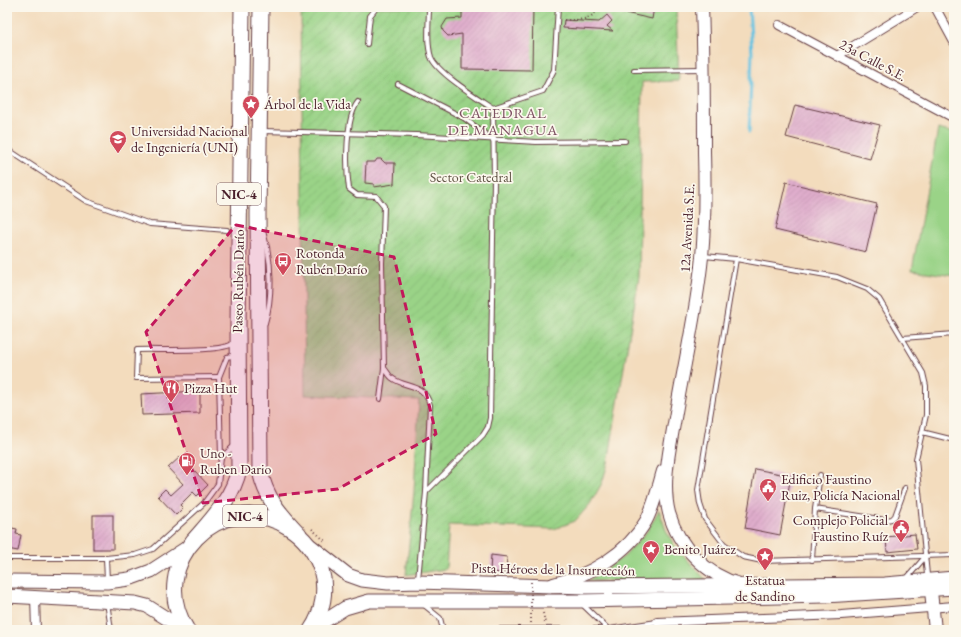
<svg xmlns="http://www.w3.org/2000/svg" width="961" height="637" viewBox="0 0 961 637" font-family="'EB Garamond',serif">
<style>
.park{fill:#9ad387;stroke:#727959}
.garden{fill:url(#garden-furrows);stroke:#727959}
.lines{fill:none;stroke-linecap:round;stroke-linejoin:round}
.stream{stroke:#64c3e2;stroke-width:3}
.building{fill:url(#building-hatch)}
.lane-casing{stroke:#633b41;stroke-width:6}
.street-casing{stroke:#633b41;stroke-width:10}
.secondary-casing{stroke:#633b41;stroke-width:14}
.primary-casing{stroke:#633b41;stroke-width:15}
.highway-casing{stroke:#633b41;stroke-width:17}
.path{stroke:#633b41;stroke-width:2;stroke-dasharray:1 3;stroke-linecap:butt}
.lane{stroke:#fff;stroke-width:4}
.street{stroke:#fff;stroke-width:8}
.secondary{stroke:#fff;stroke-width:12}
.primary{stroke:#fff;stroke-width:13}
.highway{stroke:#fff;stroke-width:15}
.path-bridge{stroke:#633b41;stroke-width:2;stroke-dasharray:1 3;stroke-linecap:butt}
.marked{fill:#c2185b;fill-opacity:0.2;stroke:#c2185b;stroke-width:3;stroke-dasharray:8 5;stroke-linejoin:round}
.labels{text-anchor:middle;stroke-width:3.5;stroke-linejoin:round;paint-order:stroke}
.shield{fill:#fbf7ec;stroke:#7f6065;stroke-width:1}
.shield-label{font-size:13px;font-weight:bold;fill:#4a1f2b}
.street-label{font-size:14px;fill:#4a1f2b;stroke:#fbf7ec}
.poi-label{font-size:14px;fill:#4a1f2b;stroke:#fbf7ec;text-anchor:start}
.park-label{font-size:14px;fill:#625547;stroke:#fbf7ec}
.neighbourhood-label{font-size:15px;letter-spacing:1px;fill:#7e5163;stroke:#fbf7ec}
</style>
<defs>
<pattern id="garden-furrows" width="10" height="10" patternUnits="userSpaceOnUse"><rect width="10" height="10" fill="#9ad387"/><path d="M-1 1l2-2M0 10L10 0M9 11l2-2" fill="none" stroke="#86b575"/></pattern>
<pattern id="building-hatch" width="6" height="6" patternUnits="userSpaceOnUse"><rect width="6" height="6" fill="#dfadcc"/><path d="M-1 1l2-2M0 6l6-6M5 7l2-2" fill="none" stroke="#c194af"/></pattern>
</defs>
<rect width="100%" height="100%" fill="#fbf7ec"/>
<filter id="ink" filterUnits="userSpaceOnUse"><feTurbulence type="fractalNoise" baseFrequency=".025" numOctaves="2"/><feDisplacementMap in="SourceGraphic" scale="8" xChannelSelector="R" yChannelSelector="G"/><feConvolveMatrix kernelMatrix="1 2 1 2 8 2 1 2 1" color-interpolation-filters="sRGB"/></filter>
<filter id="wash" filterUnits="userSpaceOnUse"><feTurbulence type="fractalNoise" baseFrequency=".012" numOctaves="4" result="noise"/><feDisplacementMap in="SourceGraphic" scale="16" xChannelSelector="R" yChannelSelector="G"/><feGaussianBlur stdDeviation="0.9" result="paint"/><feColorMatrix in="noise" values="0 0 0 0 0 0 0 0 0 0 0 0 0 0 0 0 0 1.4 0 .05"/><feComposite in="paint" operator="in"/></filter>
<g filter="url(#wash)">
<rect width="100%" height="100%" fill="#f3dcbd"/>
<g class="park">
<polygon points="938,129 954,133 954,276 912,270"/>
<polygon points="659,510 666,530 674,545 706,580 587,581 625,556 648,530"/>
</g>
<polygon class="garden" points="301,7 676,7 679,81 642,82 639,277 608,463 602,483 590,504 575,521 554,529 449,525 446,569 406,575 414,491 419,400 305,395"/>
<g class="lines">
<polyline class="stream" points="749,7 752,53 749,132"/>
</g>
<g id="blocks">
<g class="building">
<polygon points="462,7 533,7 532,70 462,69 462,34 448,36 443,31 442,27 447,19 462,18"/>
<polygon points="616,7 654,7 652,19 616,11"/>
<polygon points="607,15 612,21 607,26 613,31 563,28 564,20 599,22"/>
<polygon points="795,105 880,125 870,159 786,137"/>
<polygon points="377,159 381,159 385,163 395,163 394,184 374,187 374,184 365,183 366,162 375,162"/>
<polygon points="786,182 877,204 866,252 775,230"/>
<polygon points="200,391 200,413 142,415 141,394"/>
<polygon points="181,456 208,485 197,496 193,492 180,505 183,508 176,515 158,496 165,489 171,495 183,484 168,468"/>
<polygon points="755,469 791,476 780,535 745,528"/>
<rect x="93" y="515" width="20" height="34"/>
<polygon points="7,527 17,529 16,534 21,535 18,551 7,549"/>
<polygon points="915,534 917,549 887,552 886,537"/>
<polygon points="491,555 507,557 506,573 490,572"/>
</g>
</g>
</g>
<g filter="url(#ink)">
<use href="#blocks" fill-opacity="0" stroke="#633b41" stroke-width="1"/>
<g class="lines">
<defs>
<g id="lane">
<polyline points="367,44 370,16 377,7"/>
<polyline points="634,70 702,69"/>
<polyline points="398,84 464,118 493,140"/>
<path d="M 358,102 C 345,118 346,168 349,189 L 357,195 L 376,196 L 384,206 L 382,264 L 384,368 L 380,399"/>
<polyline points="493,108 543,91 554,70 558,7"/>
<polyline points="262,131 416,135 536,142 625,141"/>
<polyline points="7,149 86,201 150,224 227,230"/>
<path d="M 264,235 C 272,262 273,296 265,323"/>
<polyline points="704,256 736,259 698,490 700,504 705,519 724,544 743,557 762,561 954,555"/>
<polyline points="736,259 837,277 867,289 879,299 923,373 926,386 926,415 916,459 927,575"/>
<polyline points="903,338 954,334"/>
<path d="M 384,368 C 387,371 389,376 392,378 C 406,389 424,382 430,405 L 426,492 L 418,580"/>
<path d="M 219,377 L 136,378 L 137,350 C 155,349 222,353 234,343"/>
<polyline points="922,432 954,440"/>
<polyline points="221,458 235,445"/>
<path d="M 426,492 L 483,435 L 488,427 L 490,418 L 494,180 L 493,108 C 478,98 437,73 431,57 C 426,42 429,23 429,7"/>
<polyline points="815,509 886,520 892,519 895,516 905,488"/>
<polyline points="7,558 106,558 135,555 153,549 204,503 218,484 221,458 219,377 227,357 236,355"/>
<polyline points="106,558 107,580"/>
<polyline points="812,560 815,509 820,475"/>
<polyline points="907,578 925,557"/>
<polyline points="107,602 111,630"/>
<polyline points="582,604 609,630"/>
<polyline points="424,605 440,618 443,630"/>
<polyline points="443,629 609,629 657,622 657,630"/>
</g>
<g id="street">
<polyline points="935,7 954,42"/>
<polyline points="779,25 954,118"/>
<polyline points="837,56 917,7"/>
<polyline points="35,596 36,630"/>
<polyline points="657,622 841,615 954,606"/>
</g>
<g id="secondary">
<path d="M 702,7 C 704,55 704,104 704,152 C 705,187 705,222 702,257 C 697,309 685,360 676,412 C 671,444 661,481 669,513 C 678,546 707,576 740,584"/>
<path d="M 553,584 C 589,576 627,554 646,521 C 654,506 658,488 663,471"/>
<polyline points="931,591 935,630"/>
</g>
<g id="primary">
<polyline points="311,546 348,575 362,580 388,583 418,582 585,587 885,584 954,578"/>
<polyline points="7,581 107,582 129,579 151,571 188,547"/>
<polyline points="7,596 135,603 147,606 185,630"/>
<polyline points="312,629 345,608 369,601 579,601 825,596 954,588"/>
</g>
<g id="highway">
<path d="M 261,7 L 258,214 L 260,470 C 265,498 281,515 299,534"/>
<path d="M 193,541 C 212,519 233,498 239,469 L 238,324 L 242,7"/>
<path d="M 187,630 C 144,564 221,485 288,527 C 304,537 315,551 321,569 C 327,590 323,612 311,630"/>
</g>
</defs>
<use href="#lane" class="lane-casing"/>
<use href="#street" class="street-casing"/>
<use href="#secondary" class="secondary-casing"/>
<use href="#primary" class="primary-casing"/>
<use href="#highway" class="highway-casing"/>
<g class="path">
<path d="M 564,20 C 580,20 591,21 600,7"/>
<polyline points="312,529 325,541"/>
<polyline points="543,613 545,622"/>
</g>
<use href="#lane" class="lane"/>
<use href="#street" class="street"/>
<use href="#secondary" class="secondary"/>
<use href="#primary" class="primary"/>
<use href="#highway" class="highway"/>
<polyline class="path-bridge" points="531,582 531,625"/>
</g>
</g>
<path class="marked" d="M 236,225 L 394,257 L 436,434 L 338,489 L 203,503 L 146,332 Z"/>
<defs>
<symbol id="sight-pin" viewBox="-11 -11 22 30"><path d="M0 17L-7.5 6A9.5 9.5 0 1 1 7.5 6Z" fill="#d1495b" stroke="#fbf7ec"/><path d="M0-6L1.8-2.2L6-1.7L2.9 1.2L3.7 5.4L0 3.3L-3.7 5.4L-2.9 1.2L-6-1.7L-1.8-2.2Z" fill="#fff"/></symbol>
<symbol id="university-pin" viewBox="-11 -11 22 30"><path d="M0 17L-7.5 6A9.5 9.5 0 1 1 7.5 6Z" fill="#d1495b" stroke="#fbf7ec"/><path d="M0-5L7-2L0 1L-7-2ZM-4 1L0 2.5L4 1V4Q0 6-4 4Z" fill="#fff"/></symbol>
<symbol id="bus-pin" viewBox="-11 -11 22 30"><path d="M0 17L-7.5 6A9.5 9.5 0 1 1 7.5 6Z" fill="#d1495b" stroke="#fbf7ec"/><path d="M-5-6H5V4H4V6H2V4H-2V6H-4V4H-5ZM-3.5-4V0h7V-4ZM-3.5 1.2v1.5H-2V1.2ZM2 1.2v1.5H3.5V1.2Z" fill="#fff"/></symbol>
<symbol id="restaurant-pin" viewBox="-11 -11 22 30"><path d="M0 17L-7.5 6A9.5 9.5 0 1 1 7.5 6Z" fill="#d1495b" stroke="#fbf7ec"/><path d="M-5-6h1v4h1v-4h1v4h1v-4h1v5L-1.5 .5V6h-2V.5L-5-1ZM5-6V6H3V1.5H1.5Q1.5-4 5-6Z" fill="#fff"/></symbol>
<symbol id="fuel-pin" viewBox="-11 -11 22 30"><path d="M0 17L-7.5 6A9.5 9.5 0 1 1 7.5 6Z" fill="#d1495b" stroke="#fbf7ec"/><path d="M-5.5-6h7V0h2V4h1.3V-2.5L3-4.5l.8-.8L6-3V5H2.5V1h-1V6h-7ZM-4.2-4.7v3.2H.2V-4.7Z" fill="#fff"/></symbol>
<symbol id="civic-pin" viewBox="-11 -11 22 30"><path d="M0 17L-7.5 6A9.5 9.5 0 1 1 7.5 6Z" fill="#d1495b" stroke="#fbf7ec"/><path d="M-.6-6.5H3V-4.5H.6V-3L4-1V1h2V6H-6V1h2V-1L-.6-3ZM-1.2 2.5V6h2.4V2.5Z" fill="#fff"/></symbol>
</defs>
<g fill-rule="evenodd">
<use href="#sight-pin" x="241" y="94" width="20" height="27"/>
<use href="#university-pin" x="108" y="129" width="20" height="27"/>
<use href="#bus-pin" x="273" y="251" width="20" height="27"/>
<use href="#restaurant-pin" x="161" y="378" width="20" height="27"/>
<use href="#fuel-pin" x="177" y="451" width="20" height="27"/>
<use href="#civic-pin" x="758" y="477" width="20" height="27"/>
<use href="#civic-pin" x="891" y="518" width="20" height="27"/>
<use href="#sight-pin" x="641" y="539" width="20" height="27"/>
<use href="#sight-pin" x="755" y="546" width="20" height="27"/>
</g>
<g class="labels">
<g class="shield">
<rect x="217" y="183" width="44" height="22" rx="3"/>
<rect x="223" y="505" width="44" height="22" rx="3"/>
</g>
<g class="shield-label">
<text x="239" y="199">NIC-4</text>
<text x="245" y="521">NIC-4</text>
</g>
<g class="street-label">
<text transform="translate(873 60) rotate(28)" y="5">23a Calle S.E.</text>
<text transform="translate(687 228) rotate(-87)" y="5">12a Avenida S.E.</text>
<text transform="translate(238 281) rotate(-89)" y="5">Paseo Rubén Darío</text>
<text transform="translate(553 569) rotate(1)" y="5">Pista Héroes de la Insurrección</text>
</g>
<g class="poi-label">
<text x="264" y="109">Árbol de la Vida</text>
<text x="131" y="136">Universidad Nacional<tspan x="131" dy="16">de Ingeniería (UNI)</tspan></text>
<text x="296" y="258">Rotonda<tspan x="296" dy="16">Rubén Darío</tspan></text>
<text x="184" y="393">Pizza Hut</text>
<text x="200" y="458">Uno -<tspan x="200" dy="16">Ruben Dario</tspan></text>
<text x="781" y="484">Edificio Faustino<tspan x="781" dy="16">Ruiz, Policía Nacional</tspan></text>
<text x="888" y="525" text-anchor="end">Complejo Policial<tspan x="888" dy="16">Faustino Ruíz</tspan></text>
<text x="664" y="554">Benito Juárez</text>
<text x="765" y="585" text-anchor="middle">Estatua<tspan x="765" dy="16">de Sandino</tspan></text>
</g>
<g class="park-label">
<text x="471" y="182">Sector Catedral</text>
</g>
<g class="neighbourhood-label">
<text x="503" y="118">CATEDRAL<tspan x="503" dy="17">DE MANAGUA</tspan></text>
</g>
</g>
<rect width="961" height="637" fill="none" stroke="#fbf7ec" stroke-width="24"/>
</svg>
